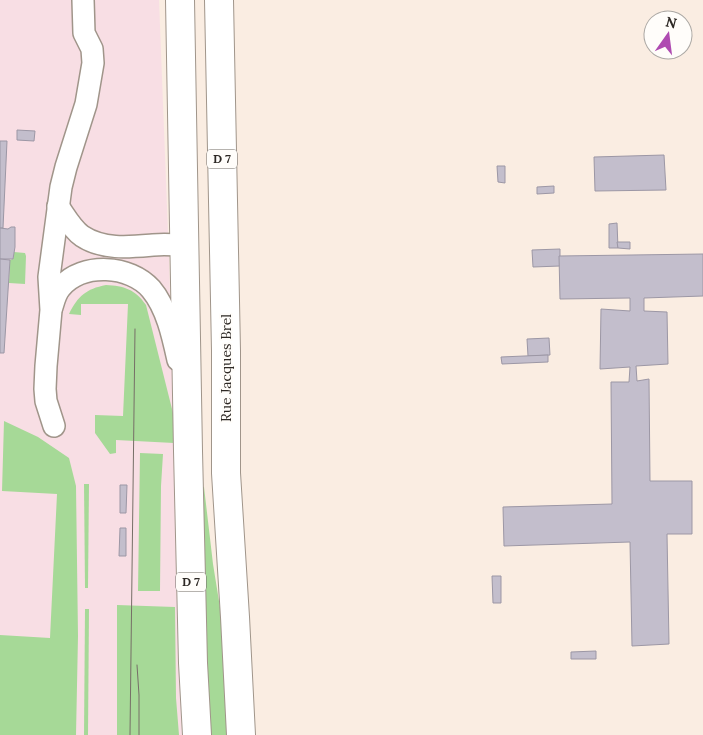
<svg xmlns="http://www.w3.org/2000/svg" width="703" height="735" viewBox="0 0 703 735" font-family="Lora,serif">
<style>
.education{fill:#f8dee4}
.green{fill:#a6d997}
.building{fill:#c3becc;stroke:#9c97a5}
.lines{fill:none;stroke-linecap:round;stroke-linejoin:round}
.minor-casing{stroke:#a0958a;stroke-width:24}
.primary-casing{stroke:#a0958a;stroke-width:30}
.minor{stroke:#fff;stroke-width:21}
.primary{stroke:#fff;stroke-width:28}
.tram{stroke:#766e67;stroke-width:1}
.labels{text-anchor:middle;stroke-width:4;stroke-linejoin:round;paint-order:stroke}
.shield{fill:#fffdfa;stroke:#6c6864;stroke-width:1}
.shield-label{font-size:12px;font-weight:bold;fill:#2d2824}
.street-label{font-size:14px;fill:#2d2824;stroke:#fffdfa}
</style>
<rect width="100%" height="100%" fill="#faede2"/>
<polygon class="education" points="0,0 159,0 169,259 182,735 0,735"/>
<g class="green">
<polygon points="14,252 25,253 26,256 25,284 9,283 10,260 13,259"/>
<path d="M 106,285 C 124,286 135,289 146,305 L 173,413 L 174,443 L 116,440 L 116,453 L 110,454 L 95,433 L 95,415 L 123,416 L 128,304 L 81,304 L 81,315 L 69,314 C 78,296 86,289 106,285 Z"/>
<polygon points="4,421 38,437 69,458 76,486 78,636 76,735 0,735 0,635 50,638 57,494 2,491"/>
<polygon points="140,453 163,454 161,486 160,591 138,591"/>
<polygon points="84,484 89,484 88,588 85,588"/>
<polygon points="204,487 213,564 223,626 229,735 208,735 199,488"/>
<polygon points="117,605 175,607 176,698 179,735 117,735"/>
<polygon points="85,609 89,609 88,735 84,735"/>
</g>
<g class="building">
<polygon points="17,130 35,131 34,141 17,140"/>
<polygon points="0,141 7,141 3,228 0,228 0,232"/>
<polygon points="664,155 666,190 595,191 594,157"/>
<polygon points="497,166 505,166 505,183 498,182"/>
<polygon points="554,186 554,193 537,194 537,187"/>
<polygon points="617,223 618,248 609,248 609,224"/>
<polygon points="11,227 15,227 15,247 13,259 0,259 0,228 8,229"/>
<polygon points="617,242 630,242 630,249 618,248"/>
<polygon points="560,249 560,266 533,267 532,250"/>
<polygon points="703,254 703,296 644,298 644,311 667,312 668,364 636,366 637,381 649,379 650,481 692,481 692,534 667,534 669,644 632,646 630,542 504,546 503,507 612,504 611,382 629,382 630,367 600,369 601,309 630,311 630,298 560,299 559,256"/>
<polygon points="0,259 10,260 4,353 0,353"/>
<polygon points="549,338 550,355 528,356 527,339"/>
<polygon points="548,355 548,362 502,364 501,357"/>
<polygon points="120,485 127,485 126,513 120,513"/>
<polygon points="120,528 126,528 126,556 119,556"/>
<polygon points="492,576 501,576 501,603 493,603"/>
<polygon points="596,651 596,659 571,659 571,652"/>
</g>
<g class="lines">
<defs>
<g id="minor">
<path d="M 58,206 C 65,216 72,229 82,236 C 103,250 130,247 153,245 C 164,244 174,245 184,245"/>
<path d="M 52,307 C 54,300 56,292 61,287 C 83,262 130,265 151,289 C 167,308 173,337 178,360"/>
<polyline points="54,426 46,401 45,389 46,366 51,310 49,277 61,187 66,167 86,104 93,63 92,49 84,33 83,0"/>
</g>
<g id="primary">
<polyline points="180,0 188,451 193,663 197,735"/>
<polyline points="219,0 226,351 226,473 235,617 241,735"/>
</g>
</defs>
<use href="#minor" class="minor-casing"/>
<use href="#primary" class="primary-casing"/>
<use href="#minor" class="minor"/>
<use href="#primary" class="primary"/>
<g class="tram">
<polyline points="137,665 139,695 139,735"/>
<polyline points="130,735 135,329"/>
</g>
</g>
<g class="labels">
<g class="shield">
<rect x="207" y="149.5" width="30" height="19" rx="4"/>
<rect x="176" y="572.5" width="30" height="19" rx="4"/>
</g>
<g class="shield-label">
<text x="222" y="163">D 7</text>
<text x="191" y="586">D 7</text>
</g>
<g class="street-label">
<text transform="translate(226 368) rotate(-90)" y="5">Rue Jacques Brel</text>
</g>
</g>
<g transform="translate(668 35) rotate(14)"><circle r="24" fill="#fffdfa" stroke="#aba8a4"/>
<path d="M0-4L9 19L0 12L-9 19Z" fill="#af4bb1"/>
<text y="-8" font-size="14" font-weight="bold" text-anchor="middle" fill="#2d2824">N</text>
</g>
</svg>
